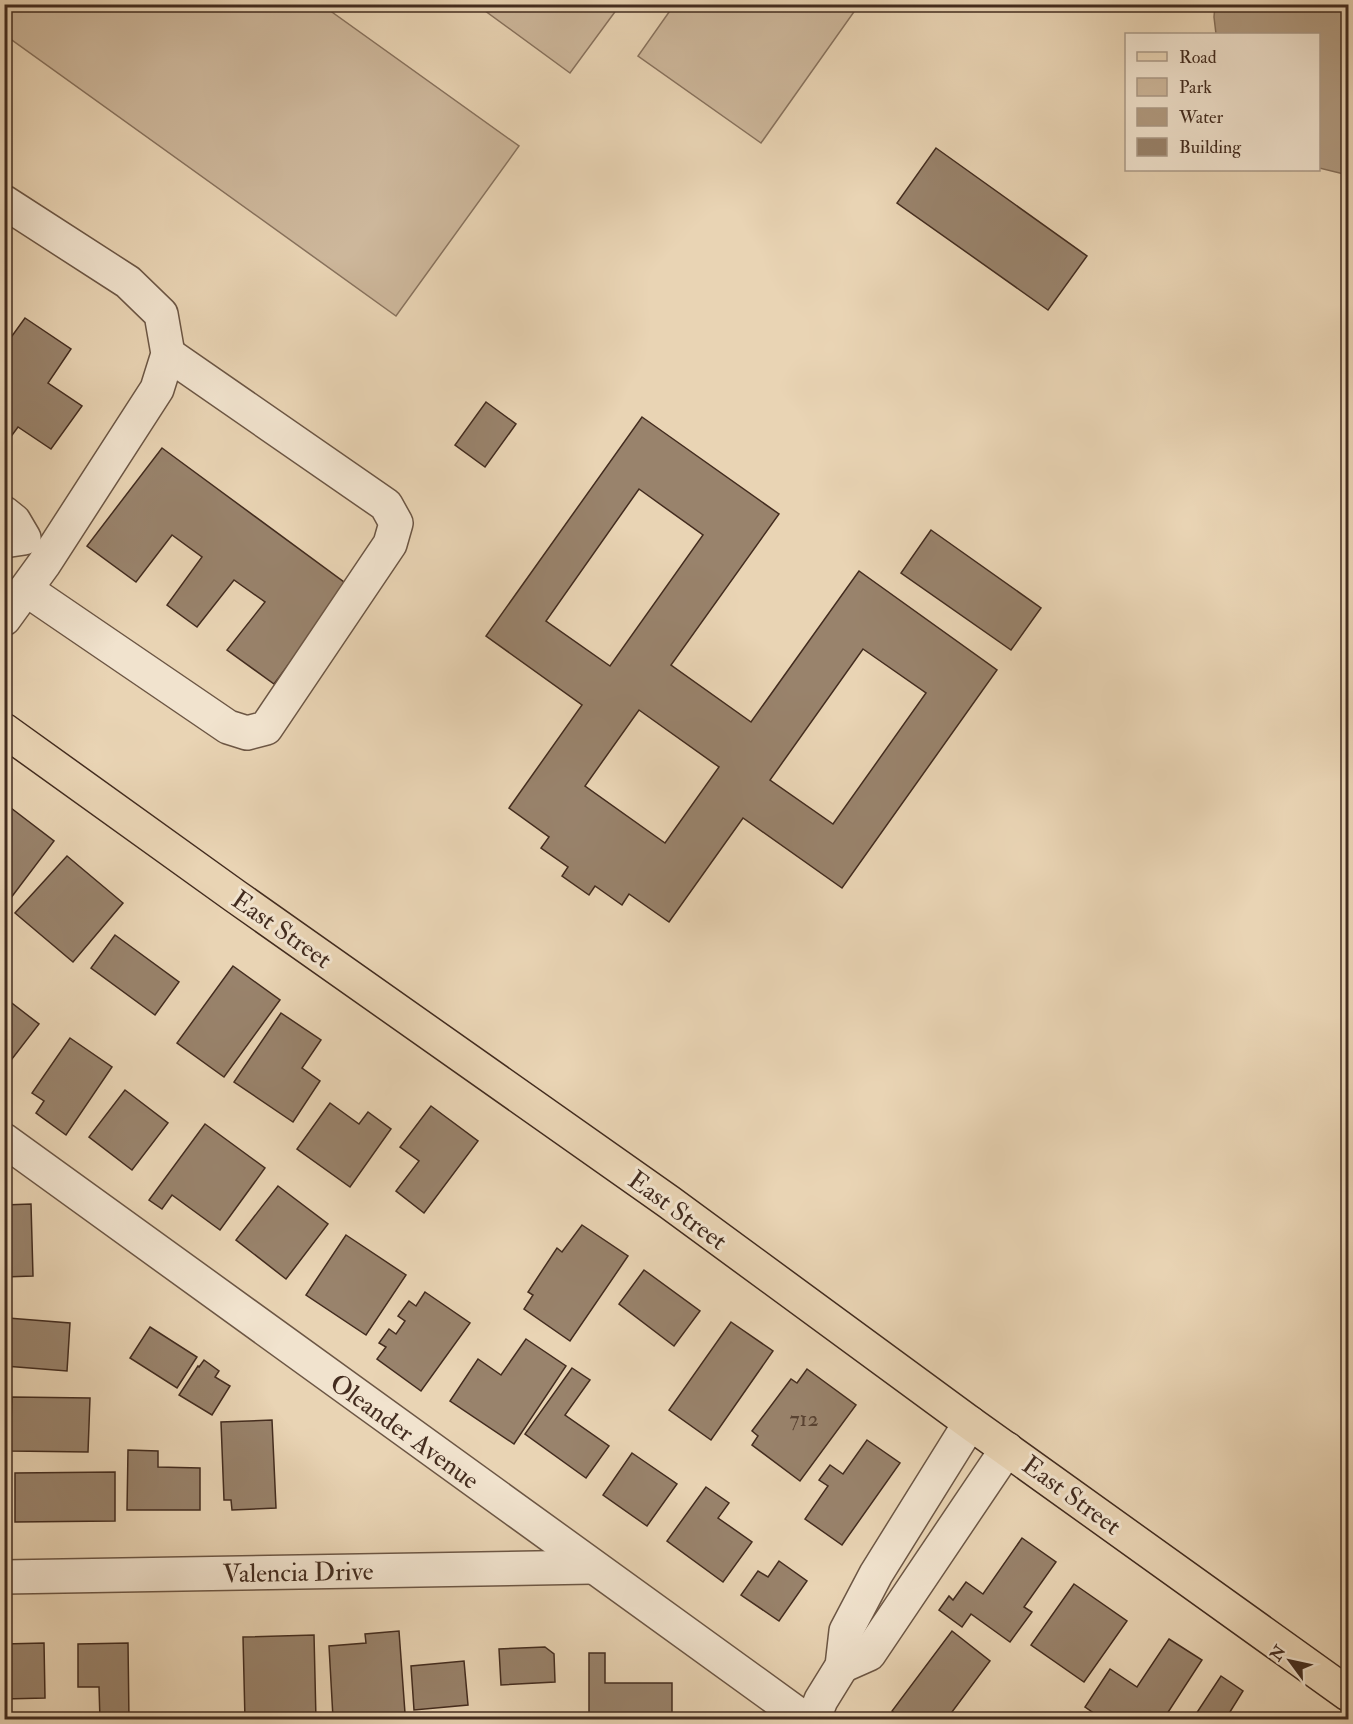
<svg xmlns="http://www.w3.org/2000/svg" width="1353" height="1724" viewBox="0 0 1353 1724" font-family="'IM FELL Double Pica',serif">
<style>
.green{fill:#cdb79b;stroke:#88725d;stroke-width:1.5}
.water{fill:#b19b81;stroke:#856f5a;stroke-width:1.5}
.building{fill:#99836c;stroke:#432c1f;stroke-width:1.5;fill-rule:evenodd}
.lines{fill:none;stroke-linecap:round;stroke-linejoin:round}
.minor-casing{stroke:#6c5644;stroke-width:36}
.major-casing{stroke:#432c1f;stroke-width:36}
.minor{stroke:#f1e3ce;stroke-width:33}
.major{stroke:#e9d4b4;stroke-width:33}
.labels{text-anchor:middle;stroke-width:6;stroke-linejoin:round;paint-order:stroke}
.number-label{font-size:22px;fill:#584232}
.street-label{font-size:26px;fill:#432c1f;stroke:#f1e3ce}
</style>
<rect width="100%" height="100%" fill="#e9d4b4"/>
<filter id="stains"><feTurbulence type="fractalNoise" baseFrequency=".00333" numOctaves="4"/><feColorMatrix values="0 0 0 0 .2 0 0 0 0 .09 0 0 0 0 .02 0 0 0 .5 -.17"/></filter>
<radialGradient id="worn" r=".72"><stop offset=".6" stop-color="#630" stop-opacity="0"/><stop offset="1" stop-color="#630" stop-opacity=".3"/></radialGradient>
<g class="green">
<polygon points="5,4 322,5 519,146 396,316 5,35"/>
<polygon points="477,5 620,5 570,73"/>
<polygon points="850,5 856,9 761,143 638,56 674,5"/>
</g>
<polygon class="water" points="1215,5 1348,5 1348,175 1319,168 1318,34 1216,34 1214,17"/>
<g class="building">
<polygon points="936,148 1087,256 1048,310 897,203"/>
<polygon points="25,318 71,349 48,383 82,406 51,449 18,427 4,446 4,347"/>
<polygon points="486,402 516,424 485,467 455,445"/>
<path d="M 642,417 L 779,514 L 671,665 L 751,722 L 859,571 L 997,670 L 842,888 L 743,818 L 669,922 L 629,894 L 622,905 L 595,886 L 589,895 L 562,876 L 568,867 L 541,848 L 549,837 L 509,808 L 582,705 L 486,636 ZM 639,489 L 703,535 L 610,666 L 546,621 ZM 863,649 L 926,693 L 833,824 L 770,780 ZM 639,710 L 719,767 L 665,843 L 585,786 Z"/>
<polygon points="162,448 348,585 274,684 227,650 265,602 234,580 197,627 167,605 202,557 172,535 136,582 87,546"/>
<polygon points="931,530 1041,608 1011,650 901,573"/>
<polygon points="11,808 54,841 4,907 4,816"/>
<polygon points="67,856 123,903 73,962 15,913"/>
<polygon points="115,935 179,982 155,1015 91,968"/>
<polygon points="233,966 280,1000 224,1077 177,1043"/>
<polygon points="4,997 39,1024 5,1068 4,1068"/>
<polygon points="281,1013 321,1040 302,1068 320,1081 293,1122 234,1082"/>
<polygon points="70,1038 112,1067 66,1135 36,1113 44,1101 32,1093"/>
<polygon points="125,1090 168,1123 132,1170 89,1137"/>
<polygon points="330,1103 359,1124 368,1112 391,1129 350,1187 297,1149"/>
<polygon points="431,1106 478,1141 424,1213 396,1191 419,1161 400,1147"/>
<polygon points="205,1124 265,1168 220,1230 172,1195 162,1209 149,1200"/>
<polygon points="278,1186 328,1224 286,1279 236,1240"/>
<polygon points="31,1204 33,1276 4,1277 4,1205"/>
<polygon points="582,1225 628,1256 570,1341 524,1309 533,1295 528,1292 557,1248 562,1252"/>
<polygon points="346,1235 406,1275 366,1335 306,1295"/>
<polygon points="644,1270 700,1311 674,1346 619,1304"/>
<polygon points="425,1292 470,1323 421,1391 377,1359 386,1347 379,1343 389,1329 396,1334 405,1321 398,1316 409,1301 416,1306"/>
<polygon points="8,1318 70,1323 67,1371 5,1366"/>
<polygon points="731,1322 773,1351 711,1440 669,1410"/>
<polygon points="150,1327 197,1357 177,1388 130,1358"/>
<polygon points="526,1339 566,1366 514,1444 450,1401 478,1359 501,1375"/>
<polygon points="204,1360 219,1371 215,1377 230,1386 212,1415 179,1395 198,1366 199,1367"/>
<polygon points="572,1368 590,1380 565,1415 609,1446 586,1478 525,1434"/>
<polygon points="807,1369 856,1405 800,1481 752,1445 758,1436 752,1431 791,1379 797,1383"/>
<polygon points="12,1397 90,1398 88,1452 10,1451"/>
<polygon points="272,1420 276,1508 232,1510 231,1500 224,1500 221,1422"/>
<polygon points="867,1440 900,1463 842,1545 805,1519 828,1486 819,1480 830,1465 843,1474"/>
<polygon points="128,1450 158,1451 158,1467 200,1468 200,1510 127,1510"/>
<polygon points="632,1453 677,1484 647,1526 603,1495"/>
<polygon points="115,1472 115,1521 15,1522 15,1473"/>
<polygon points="706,1487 729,1503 718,1518 752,1542 723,1582 667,1541"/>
<polygon points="1022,1538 1056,1562 1024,1607 1032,1612 1010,1642 971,1614 962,1627 939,1610 949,1596 953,1600 966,1582 983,1594"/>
<polygon points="779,1561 807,1581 779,1621 741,1595 758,1571 768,1577"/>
<polygon points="1074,1584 1127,1621 1084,1682 1031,1645"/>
<polygon points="399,1631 405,1713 333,1718 329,1646 366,1643 365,1634"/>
<polygon points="952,1631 990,1661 946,1720 903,1720 892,1711"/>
<polygon points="314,1635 316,1720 245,1720 243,1637"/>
<polygon points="1169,1639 1202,1660 1163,1720 1104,1720 1085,1707 1110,1669 1137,1687"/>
<polygon points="44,1643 45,1698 4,1699 4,1644"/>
<polygon points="128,1643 129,1720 100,1720 99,1687 78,1687 78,1644"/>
<polygon points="545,1647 554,1654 555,1682 501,1685 499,1649"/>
<polygon points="589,1653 605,1653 605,1683 672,1683 672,1720 589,1720"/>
<polygon points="464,1661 468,1705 414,1710 411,1666"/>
<polygon points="1221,1676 1243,1691 1225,1720 1192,1720"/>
</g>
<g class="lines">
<defs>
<g id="minor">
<polyline points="4,202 128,282 161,314 168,354 157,389 44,564 4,619"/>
<polyline points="4,513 14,521 24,538 4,541"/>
<polyline points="27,590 228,727 247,733 266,728 390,544 396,523 386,505 168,354"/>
<polyline points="4,1140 806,1720"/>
<polyline points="4,1577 592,1567"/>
<polyline points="842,1666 869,1654 1007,1449"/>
<polyline points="813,1720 821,1700 842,1666 846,1631 876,1574 970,1423"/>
</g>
<polyline id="major" points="4,730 235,896 669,1202 970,1423 1348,1694"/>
</defs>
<use href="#minor" class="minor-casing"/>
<use href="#major" class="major-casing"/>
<use href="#minor" class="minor"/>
<use href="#major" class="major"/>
</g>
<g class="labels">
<g class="number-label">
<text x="804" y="1426">712</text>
</g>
<g class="street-label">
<text transform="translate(282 929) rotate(35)" y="9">East Street</text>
<text transform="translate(678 1210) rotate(36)" y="9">East Street</text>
<text transform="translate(405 1431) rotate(36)" y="9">Oleander Avenue</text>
<text transform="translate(1072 1495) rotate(36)" y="9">East Street</text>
<text transform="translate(298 1572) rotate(-1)" y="9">Valencia Drive</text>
</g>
</g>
<rect width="1353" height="1724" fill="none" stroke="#e9d4b4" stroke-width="24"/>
<rect x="6" y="6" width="1341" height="1712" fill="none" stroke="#432c1f" stroke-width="3"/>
<rect x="12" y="12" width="1329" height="1700" fill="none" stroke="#432c1f" stroke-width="1.5"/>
<rect x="1125" y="33" width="195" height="138" fill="#f1e3ce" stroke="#ab9a88" stroke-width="1.5"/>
<rect x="1137" y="52" width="30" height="9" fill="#e9d4b4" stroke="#ab9a88" stroke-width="1.5"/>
<text x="1179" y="63" font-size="18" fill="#432c1f">Road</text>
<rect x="1137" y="78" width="30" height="18" fill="#cdb79b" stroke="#ab9a88" stroke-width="1.5"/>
<text x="1179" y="93" font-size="18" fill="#432c1f">Park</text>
<rect x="1137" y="108" width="30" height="18" fill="#b19b81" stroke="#ab9a88" stroke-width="1.5"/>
<text x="1179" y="123" font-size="18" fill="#432c1f">Water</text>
<rect x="1137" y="138" width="30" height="18" fill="#99836c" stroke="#ab9a88" stroke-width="1.5"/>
<text x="1179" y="153" font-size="18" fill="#432c1f">Building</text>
<g transform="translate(1290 1661) rotate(303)" stroke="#f1e3ce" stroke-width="4.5" paint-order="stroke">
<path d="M0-4.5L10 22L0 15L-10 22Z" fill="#432c1f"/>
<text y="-9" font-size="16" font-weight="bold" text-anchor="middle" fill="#432c1f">N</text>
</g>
<rect width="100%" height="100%" filter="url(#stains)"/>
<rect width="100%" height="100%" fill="url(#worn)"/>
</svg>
